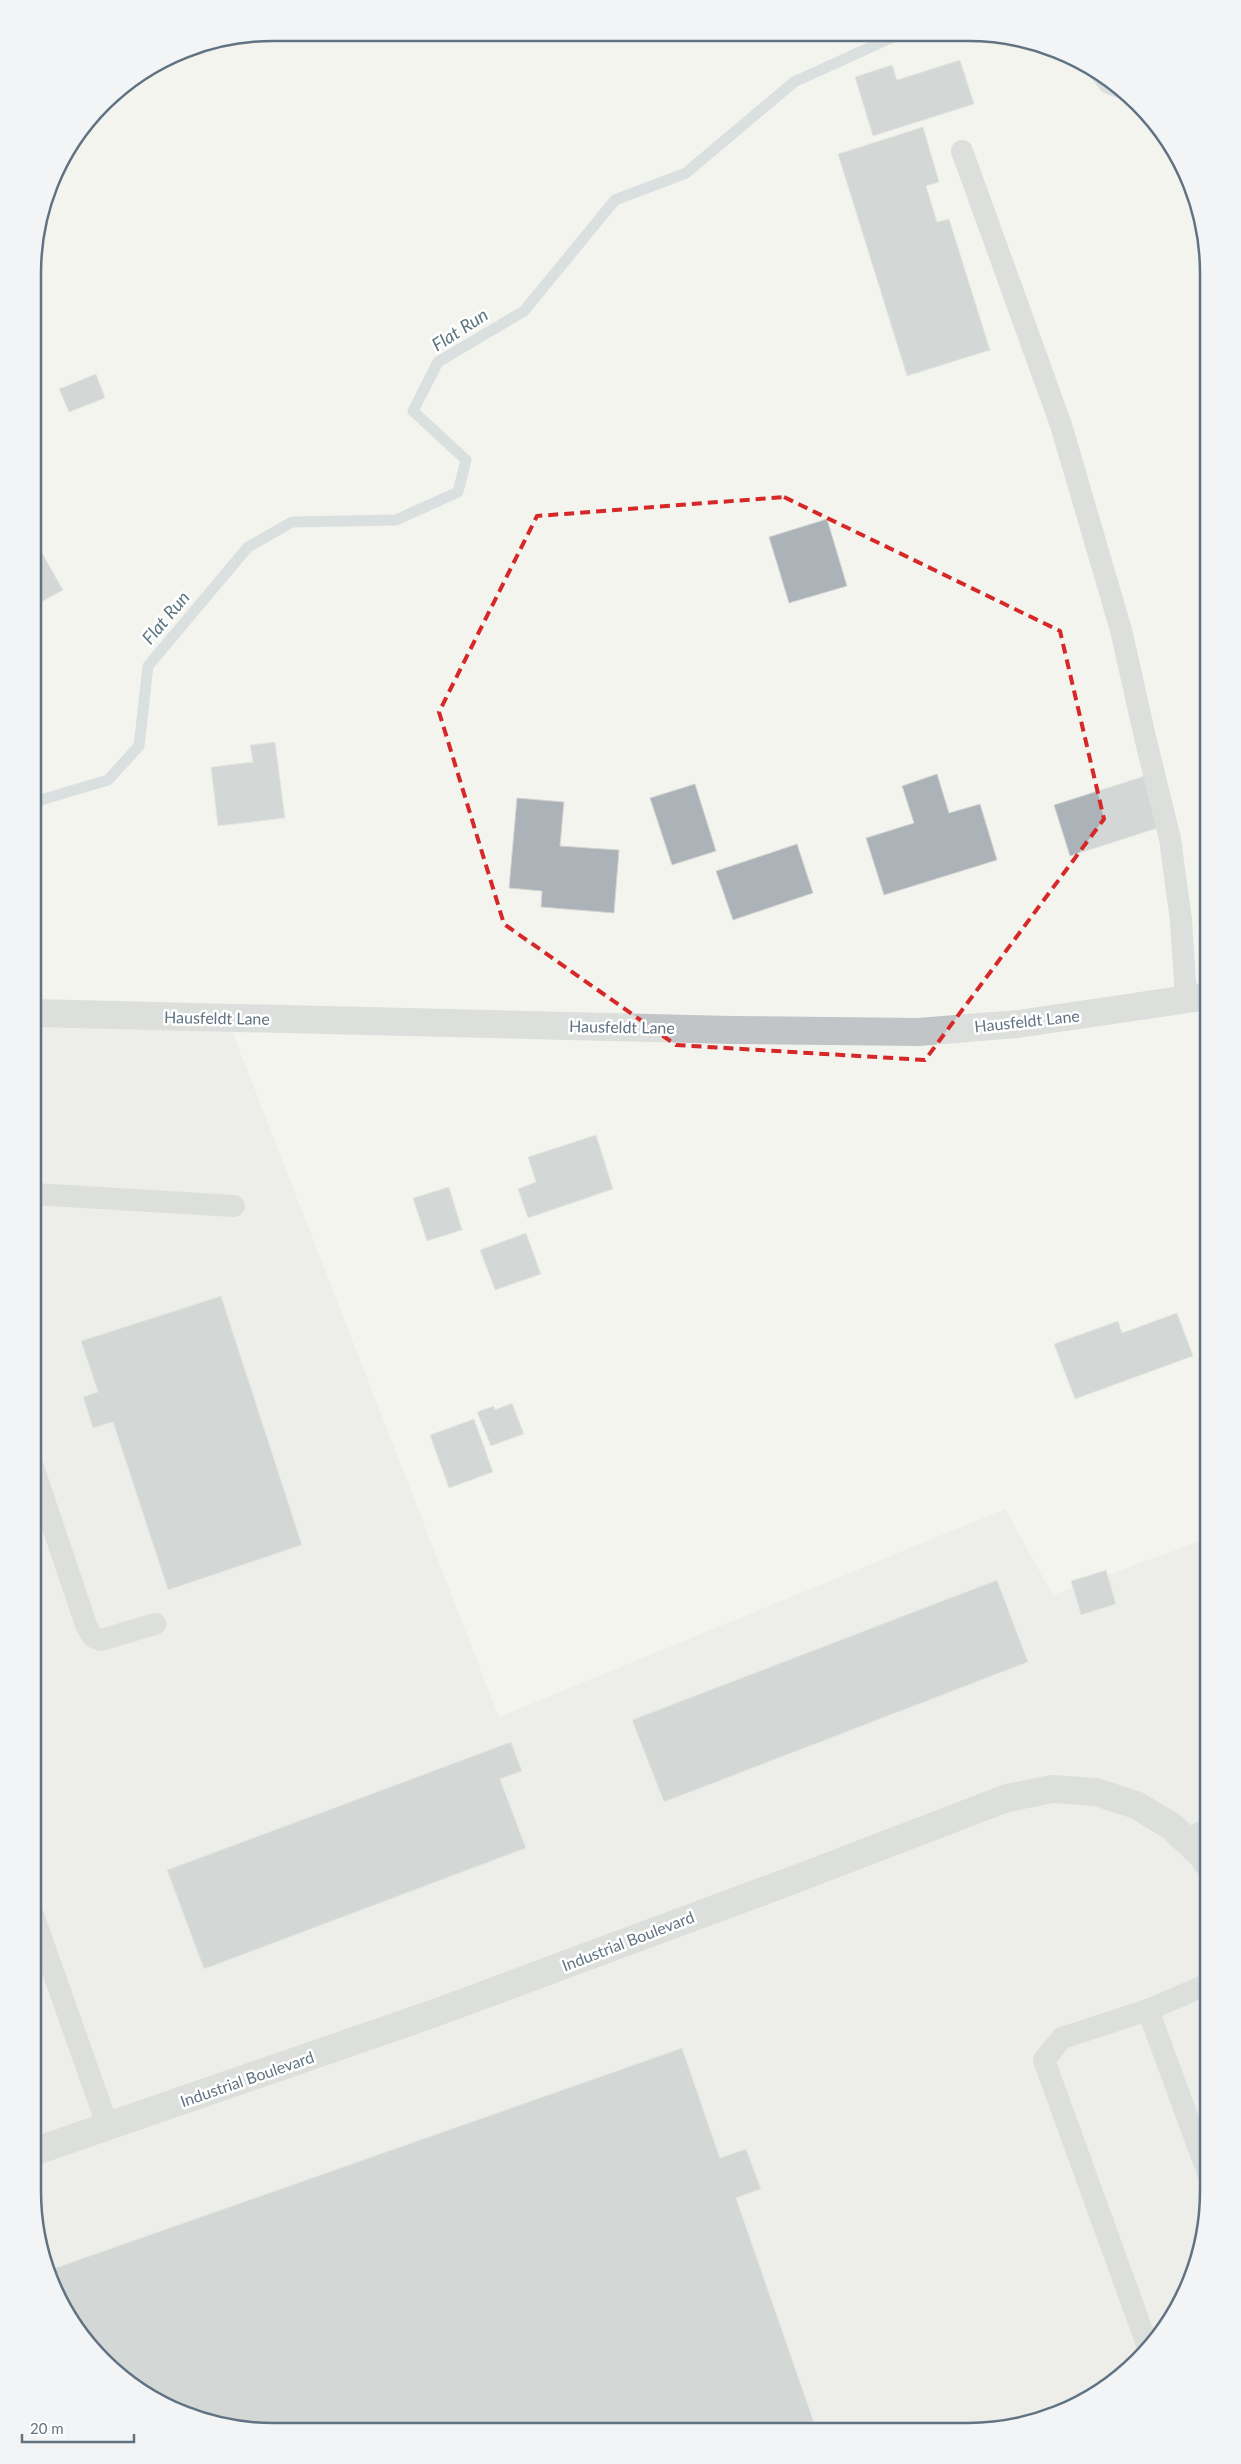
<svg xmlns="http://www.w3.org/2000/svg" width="1241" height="2464" viewBox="0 0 1241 2464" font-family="Lato,sans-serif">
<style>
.built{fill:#e4e5e3}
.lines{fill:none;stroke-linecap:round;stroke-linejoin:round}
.stream{stroke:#bbc7cc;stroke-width:11}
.building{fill:#abb3b8;stroke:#d5d5d2}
.service{stroke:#c1c5c8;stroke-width:22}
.minor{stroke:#c1c5c8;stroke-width:28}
.tertiary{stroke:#c1c5c8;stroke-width:28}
.marked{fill:none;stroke:#d62828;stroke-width:4;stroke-dasharray:10 6;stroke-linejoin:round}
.labels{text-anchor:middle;stroke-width:5;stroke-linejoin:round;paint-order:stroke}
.street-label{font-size:16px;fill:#617383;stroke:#fff}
.water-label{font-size:18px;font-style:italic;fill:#5c7681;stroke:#fff}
.rim{fill:none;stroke:#617383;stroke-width:2.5}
</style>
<rect width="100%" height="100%" fill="#f4f4ef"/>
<polygon class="built" points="34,1013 227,1018 499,1717 1005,1509 1053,1595 1208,1538 1208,2207 1190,2283 1159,2338 1102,2391 1045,2419 968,2431 241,2429 181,2413 115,2372 73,2324 45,2268 33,2191"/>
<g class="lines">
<g class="stream">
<polyline points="1089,67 1106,88 1131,97"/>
<polyline points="34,802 108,780 139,746 148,666 248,547 292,522 396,520 458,492 466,460 413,411 438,362 524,311 615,200 686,173 794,82 895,36"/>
</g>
</g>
<g class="building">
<polygon points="960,60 974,104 873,136 855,77 892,65 897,80"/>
<polygon points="923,127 939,182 926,186 937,222 949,219 990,350 907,376 838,154"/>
<polygon points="96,374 105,398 69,412 59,389"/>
<polygon points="827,519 847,586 789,603 769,537"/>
<polygon points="34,539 63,590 34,606"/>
<polygon points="275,742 285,818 218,826 211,767 253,762 250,745"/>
<polygon points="937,774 949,813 980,804 997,860 884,895 866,838 914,823 902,786"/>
<polygon points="1145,776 1161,827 1070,856 1054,805"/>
<polygon points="695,784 716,851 672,865 650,798"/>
<polygon points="517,798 564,802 560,846 619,850 614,913 541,907 542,891 509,888"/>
<polygon points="797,844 813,893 733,920 716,871"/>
<polygon points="596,1135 613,1189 528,1218 518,1189 536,1182 528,1157"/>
<polygon points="449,1187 462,1230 427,1241 413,1198"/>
<polygon points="526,1233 541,1274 495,1290 480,1250"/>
<polygon points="221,1296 302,1545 168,1590 113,1422 93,1428 83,1397 98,1392 81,1341"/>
<polygon points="1177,1313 1193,1356 1075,1399 1054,1344 1118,1321 1122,1333"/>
<polygon points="512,1403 524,1434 491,1446 477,1412 494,1406 495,1410"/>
<polygon points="474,1419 493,1472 449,1488 430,1435"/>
<polygon points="1106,1570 1116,1604 1081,1615 1071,1581"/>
<polygon points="997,1580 1028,1662 664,1802 632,1720"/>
<polygon points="511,1742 522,1771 500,1779 526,1848 204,1969 167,1870"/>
<polygon points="682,2048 720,2158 746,2149 761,2189 736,2198 817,2431 241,2429 181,2413 115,2372 73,2324 47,2271"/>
</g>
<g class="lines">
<g class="service">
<polyline points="962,151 1061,425 1121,630 1145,737 1170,839 1181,920 1186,999"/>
<polyline points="34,1194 234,1206"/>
<polyline points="33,1467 86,1625 93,1637 101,1640 155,1624"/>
<polyline points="1187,1840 1208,1829"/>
<polyline points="33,1915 108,2127"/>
<polyline points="1148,2010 1062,2038 1044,2060 1148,2347"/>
<polyline points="1208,2173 1148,2010 1208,1984"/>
</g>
<polyline class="minor" points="33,2152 435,2013 801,1877 1007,1798 1052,1789 1096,1792 1136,1805 1171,1826 1202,1855 1208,1864"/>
<polyline class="tertiary" points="34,1013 732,1030 918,1032 1018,1024 1208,996"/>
</g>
<path d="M0 0H1241V2464H0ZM 784,497 L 1060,631 L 1104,819 L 925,1060 L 676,1045 L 504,924 L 439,712 L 537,516 Z" fill="#f4f4ef" fill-opacity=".55" fill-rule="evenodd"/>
<path class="marked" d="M 784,497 L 1060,631 L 1104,819 L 925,1060 L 676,1045 L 504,924 L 439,712 L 537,516 Z"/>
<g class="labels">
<g class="street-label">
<text transform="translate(217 1018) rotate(1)" y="6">Hausfeldt Lane</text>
<text transform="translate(1027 1021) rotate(-6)" y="6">Hausfeldt Lane</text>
<text transform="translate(622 1027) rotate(1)" y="6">Hausfeldt Lane</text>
<text transform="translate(628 1941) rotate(-21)" y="6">Industrial Boulevard</text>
<text transform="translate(247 2079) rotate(-19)" y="6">Industrial Boulevard</text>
</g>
<g class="water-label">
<text transform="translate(460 330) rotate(-33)" y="6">Flat Run</text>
<text transform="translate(166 618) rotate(-50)" y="6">Flat Run</text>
</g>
</g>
<path d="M0 0H1241V2464H0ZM273 41H968A232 232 0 0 1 1200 273V2191A232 232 0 0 1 968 2423H273A232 232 0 0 1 41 2191V273A232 232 0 0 1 273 41Z" fill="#f2f4f5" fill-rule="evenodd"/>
<path class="rim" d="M273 41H968A232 232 0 0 1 1200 273V2191A232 232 0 0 1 968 2423H273A232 232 0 0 1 41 2191V273A232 232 0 0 1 273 41Z"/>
<path d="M22 2434v8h112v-8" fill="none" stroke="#617383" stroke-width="2.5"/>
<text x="30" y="2434" font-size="15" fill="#617383" stroke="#ffffff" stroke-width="4" paint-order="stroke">20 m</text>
</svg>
